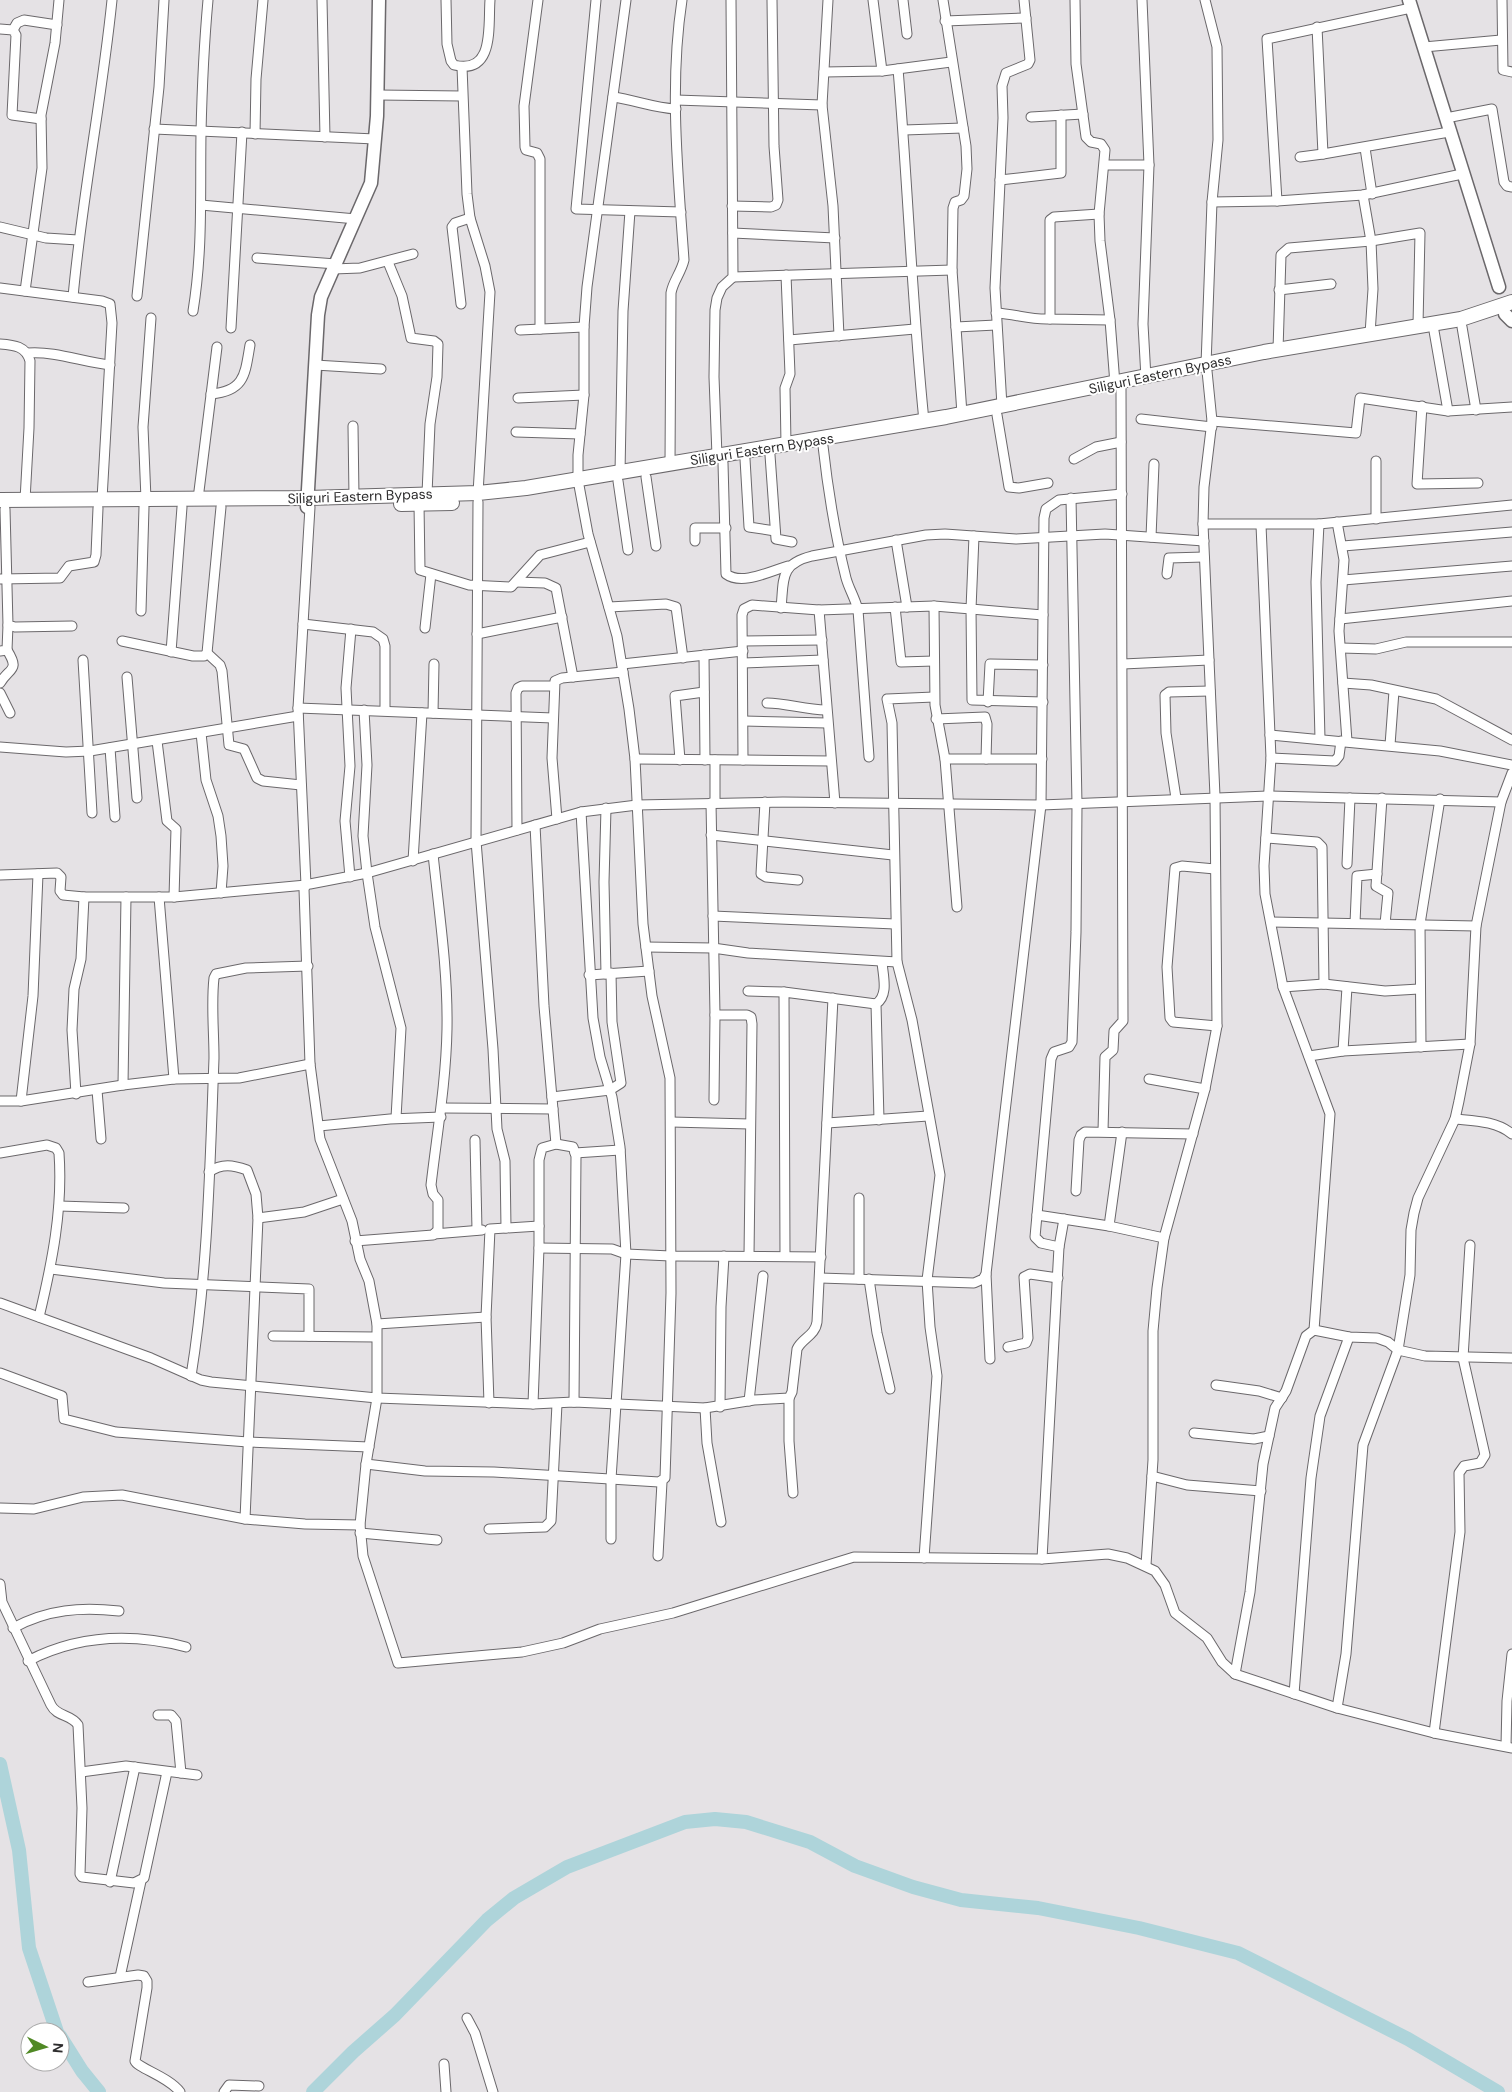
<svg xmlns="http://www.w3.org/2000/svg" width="1512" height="2092" viewBox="0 0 1512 2092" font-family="'DM Sans',sans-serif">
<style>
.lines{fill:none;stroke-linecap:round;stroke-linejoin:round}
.river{stroke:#aed4da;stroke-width:14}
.street-casing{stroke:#6b686b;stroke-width:11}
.secondary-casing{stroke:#6b686b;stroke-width:15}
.primary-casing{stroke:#6b686b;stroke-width:16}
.street{stroke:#fff;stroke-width:9}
.secondary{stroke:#fff;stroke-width:12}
.primary{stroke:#fff;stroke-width:14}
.labels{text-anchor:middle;stroke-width:4;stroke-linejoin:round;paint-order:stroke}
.street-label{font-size:14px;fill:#2e2d2e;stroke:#fff}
</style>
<rect width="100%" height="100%" fill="#e5e2e5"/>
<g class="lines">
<g class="river">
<polyline points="0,1764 19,1850 29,1948 57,2032"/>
<polyline points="60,2036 82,2071 99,2092"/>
<polyline points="313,2092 353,2052 395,2015 487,1920 514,1898 567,1867 685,1822 715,1819 746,1822 810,1842 855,1866 913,1887 961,1900 1038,1908 1139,1928 1238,1953 1408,2039 1498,2092"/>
</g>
<defs>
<g id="street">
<polyline points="322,0 325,137"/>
<path d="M 446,0 L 447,44 L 451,61 L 454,65 C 495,75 488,26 490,0"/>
<polyline points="538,0 524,106 525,147 526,150 537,153 540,159 540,329"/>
<polyline points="596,0 576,209 681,212"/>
<polyline points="828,0 822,105 833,206 839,336"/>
<polyline points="873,0 882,71"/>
<polyline points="903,0 907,34"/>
<polyline points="943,0 966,146 967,169 964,196 961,200 955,202 953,208 952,270 962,414"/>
<polyline points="1075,0 1076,64 1086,137 1091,142 1101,144 1105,150 1099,214 1100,241 1110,320 1115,384"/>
<polyline points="1142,0 1149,165 1143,324 1146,378"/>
<polyline points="1205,0 1217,47 1218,140 1212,202 1206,365"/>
<polyline points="1502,0 1503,70 1512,72"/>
<polyline points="945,21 1026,18"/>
<polyline points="1317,27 1323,154 1449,132"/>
<polyline points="0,29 13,30 16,35 12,115 41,119"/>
<polyline points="13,30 17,23 24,20 57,25"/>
<polyline points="1424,47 1501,40"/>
<polyline points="462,67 467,194 470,218 485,266 490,292 478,493"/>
<path d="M 898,69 C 908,186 912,304 924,421"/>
<polyline points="824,72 882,71 951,62"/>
<polyline points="378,95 462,96"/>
<path d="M 613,97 C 635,100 654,108 676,109"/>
<polyline points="676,100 822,105"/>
<polyline points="1031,117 1083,114"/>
<polyline points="1446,118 1492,109 1504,182 1507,186 1512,187"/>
<polyline points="154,129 375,139"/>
<polyline points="904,130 963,128"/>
<polyline points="255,134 256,79 263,0"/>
<polyline points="1365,148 1372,194"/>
<polyline points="1300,157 1323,154"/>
<polyline points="1105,165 1149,165"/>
<polyline points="1000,180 1061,173 1061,115"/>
<polyline points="1363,195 1371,241 1373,289 1370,334"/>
<polyline points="1277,201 1267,39 1411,8"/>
<polyline points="1212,202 1277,201 1363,195 1462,174"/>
<polyline points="201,205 356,219"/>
<polyline points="732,206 771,207 776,205 778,200 774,146 772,0"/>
<polyline points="1099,214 1054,217 1050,220 1050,319 1110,320"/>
<polyline points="0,227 46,238 78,240"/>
<polyline points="733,233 835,238"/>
<polyline points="257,258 336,264"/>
<polyline points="388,262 402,296 411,338 434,341 438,344 437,377 430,424 427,494"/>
<polyline points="333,269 360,268 413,254"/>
<polyline points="786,275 790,374 785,388 786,444"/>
<polyline points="733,277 952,270"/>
<polyline points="0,288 102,301 110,304 112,323 102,499"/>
<polyline points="1279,290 1331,284"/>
<polyline points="25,291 42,168 41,115 55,43 59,0"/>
<polyline points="137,296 159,87 164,0"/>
<path d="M 73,297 C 82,197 102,99 112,0"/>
<polyline points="461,304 452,227 455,223 470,218"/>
<path d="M 193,311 C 203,249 200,195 201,133 C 202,89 204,44 208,0"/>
<path d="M 996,313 C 1016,314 1030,320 1050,319"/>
<polyline points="956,327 996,325"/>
<polyline points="1462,327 1476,410"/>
<polyline points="231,328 242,132"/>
<polyline points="520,330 584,327"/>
<polyline points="1434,331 1448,411"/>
<polyline points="789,340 915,329"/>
<path d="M 0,344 C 14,345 26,346 30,361 L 29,428 L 25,500"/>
<polyline points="1278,350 1281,255 1289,248 1371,241 1420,233 1418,325"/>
<path d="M 28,353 C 56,351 82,362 110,365"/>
<polyline points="315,365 381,369"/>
<path d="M 211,394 C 245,391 245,374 250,345"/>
<polyline points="518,398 584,395"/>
<polyline points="1002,406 995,288 1003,118 1002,86 1006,73 1028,64 1030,60 1024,0"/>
<polyline points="1422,406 1417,484 1478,483"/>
<polyline points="997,415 1009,487 1019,488 1048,483"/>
<polyline points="1141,419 1212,427"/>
<polyline points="1212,421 1356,433 1360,398 1448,411 1512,407"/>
<polyline points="353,426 354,497"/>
<polyline points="516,432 580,434"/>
<path d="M 823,446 C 828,491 835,534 846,578 C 849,589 855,598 858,610 L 869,757"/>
<polyline points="770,455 776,539 792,542"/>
<polyline points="717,456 714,377 715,310 717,298 722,287 733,277 731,0"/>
<polyline points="745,459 749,527 775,531"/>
<polyline points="1074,459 1096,447 1121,442"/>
<path d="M 723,463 L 726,574 C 742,586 770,571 788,566"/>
<path d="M 670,464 L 671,293 C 673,281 681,273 684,260 C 678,174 669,85 682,0"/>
<polyline points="620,473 623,311 630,211"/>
<polyline points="646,477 656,546"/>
<polyline points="618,481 628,550"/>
<polyline points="146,499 143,427 151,318"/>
<polyline points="198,499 217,347"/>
<polyline points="478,502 476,841 493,1049 497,1129 505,1161 506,1228"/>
<polyline points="419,504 420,570 469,585 511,587 540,555 590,542"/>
<polyline points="5,509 8,625 15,627 72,626"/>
<polyline points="1376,519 1376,461"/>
<polyline points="1337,522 1344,560 1339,631 1347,741"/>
<polyline points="1203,524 1319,524 1512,505"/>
<polyline points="1319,524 1316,582 1320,739"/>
<polyline points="1261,525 1271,758 1264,866 1265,894 1283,987 1330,1114 1314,1330"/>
<polyline points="974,536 971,609 1043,615"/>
<polyline points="1151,537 1154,464"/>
<polyline points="896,540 907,607"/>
<polyline points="695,541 695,528 726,528"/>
<polyline points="1343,546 1512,532"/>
<polyline points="1167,574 1169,558 1204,557"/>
<polyline points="0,579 60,578 69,566 94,562 96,555 98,508"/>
<polyline points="1343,580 1512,566"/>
<polyline points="516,582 545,583 556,588 573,677"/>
<polyline points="934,606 935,705 945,759 957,907"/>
<polyline points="609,607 666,604 676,607 683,658"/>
<polyline points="895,607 901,662 934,661"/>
<path d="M 781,608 C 784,580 779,564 812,556 L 926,535 L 945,534 L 1016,539 L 1105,534 L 1204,541"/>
<polyline points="819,610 835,803"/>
<polyline points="141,611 144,507"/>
<polyline points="1340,619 1512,601"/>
<polyline points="303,624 373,632 383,639 385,646 385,710"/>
<polyline points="425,628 431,574"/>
<polyline points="477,634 562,617"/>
<polyline points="122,641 193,656 204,656 207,653 221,507"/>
<polyline points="743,641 822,640"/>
<polyline points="1341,648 1376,649 1406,642 1512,642"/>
<polyline points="0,651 7,650 8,625"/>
<polyline points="171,652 182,507"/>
<polyline points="207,653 220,665 222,671 229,745 244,749 257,778 263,781 301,785"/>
<polyline points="704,655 705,760"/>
<polyline points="83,660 92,813"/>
<polyline points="743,663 823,660"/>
<polyline points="622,664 743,651"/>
<polyline points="1123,664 1209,660"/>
<polyline points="127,677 137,798"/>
<path d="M 0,683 C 10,667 20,671 7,650"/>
<polyline points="1343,683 1371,685 1436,699 1512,740"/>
<polyline points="0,693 10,713"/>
<polyline points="988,702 990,664 1043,665"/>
<path d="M 767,703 C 787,703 805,710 826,710"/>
<polyline points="298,708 553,718"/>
<polyline points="364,710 367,765 363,836 367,873 375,927 401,1028 396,1118"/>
<polyline points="433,713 434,664"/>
<polyline points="936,719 985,717 987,724 986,759"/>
<polyline points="744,721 827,723"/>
<polyline points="201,733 206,780 218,816 221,836 223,866 221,893"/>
<polyline points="1270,735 1440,751 1512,765"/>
<polyline points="157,741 167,821 176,829 174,897"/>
<polyline points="1390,745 1394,691"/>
<polyline points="0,747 66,752 90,751 298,716"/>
<polyline points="110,748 115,817"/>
<polyline points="1271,758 1335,761 1339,756 1341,741"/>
<polyline points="635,759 743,760 742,615 744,609 752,605 819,610 934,606 971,609 972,700 1043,702"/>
<polyline points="945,759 1042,759"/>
<polyline points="680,760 675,696 704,692"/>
<polyline points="715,760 715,803"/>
<polyline points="743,760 831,761"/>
<polyline points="1176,798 1166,733 1165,695 1169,692 1210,691"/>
<polyline points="1382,798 1376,886 1388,893 1385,924"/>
<polyline points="765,802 761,874 766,877 798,880"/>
<polyline points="1501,802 1268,796 1041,805 783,802 637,805 581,812 367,873 310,884 306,885 304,889 310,1064 320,1139 352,1221 360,1259 369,1281 377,1324 377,1398 366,1464 360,1525 363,1556 398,1663 522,1652 563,1643 600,1629 673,1613 854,1557 1042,1559 1108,1554 1127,1558 1155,1571 1165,1585 1175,1613 1207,1638 1222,1662 1235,1674 1337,1708 1434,1733 1512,1748"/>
<polyline points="711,803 715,1015 714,1100"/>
<polyline points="581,812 593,1018 600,1057 612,1097 620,1147 626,1254 611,1479 611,1539"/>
<polyline points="557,819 552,758 555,681 562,678 623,672"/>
<polyline points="535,825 544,1006 556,1144"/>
<polyline points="517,830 516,693 518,688 522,686 554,686"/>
<polyline points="711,835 893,855"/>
<polyline points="1266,838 1317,842 1322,847 1324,984"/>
<polyline points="413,861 422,713"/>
<polyline points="1347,864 1350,798"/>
<polyline points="1215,869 1182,866 1175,868 1167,967 1170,1018 1173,1022 1217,1026"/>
<polyline points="0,875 57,873 61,877 60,891 63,895 84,897 174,897 306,885 298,708 310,507"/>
<polyline points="350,877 345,821 350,766 346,688 351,629"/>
<polyline points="159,897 174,1079"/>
<polyline points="713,916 895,924"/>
<polyline points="1271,922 1476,926"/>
<polyline points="1355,923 1357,876 1377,874"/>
<polyline points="646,947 713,948 748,953 897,962 892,723 887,699 934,697"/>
<polyline points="897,962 912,1020 940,1175 927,1280 930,1327 937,1376 924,1558"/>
<polyline points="606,974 604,882 606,808"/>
<polyline points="589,975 649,971"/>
<polyline points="1283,987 1324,984 1385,991 1419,989"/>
<polyline points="748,991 784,992"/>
<polyline points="715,1015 747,1015 751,1017 752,1024 749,1255"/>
<polyline points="1421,1047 1420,924 1440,799"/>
<polyline points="1343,1051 1347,987"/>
<polyline points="1309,1056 1343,1051 1470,1044"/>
<polyline points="1149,1079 1205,1089"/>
<polyline points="123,1085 126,897"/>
<polyline points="97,1090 101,1139"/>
<polyline points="76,1094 72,1030 74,989 81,959 84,897"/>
<polyline points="552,1097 610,1090 621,1083 612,1022 611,973"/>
<polyline points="0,1101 21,1101 123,1085 174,1079 239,1078 310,1064"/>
<polyline points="21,1101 33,996 38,874"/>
<polyline points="442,1108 553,1109"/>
<path d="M 1455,1119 C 1475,1121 1496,1121 1512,1134"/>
<path d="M 879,1120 L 876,1004 C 889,995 883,976 882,962"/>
<polyline points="671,1122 750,1124"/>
<polyline points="827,1123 928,1116"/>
<polyline points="319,1126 390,1119 441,1117"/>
<polyline points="1103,1131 1105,1057 1113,1050 1114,1031 1123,1021 1121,389"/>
<polyline points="1122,1132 1109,1226 1164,1238"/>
<polyline points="475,1140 477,1230"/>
<path d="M 0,1153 L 47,1145 L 56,1148 L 59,1153 C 63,1209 52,1263 39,1317"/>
<polyline points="575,1153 620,1150"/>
<path d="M 209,1172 C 222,1163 233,1165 247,1170 L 256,1194 L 258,1218 L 245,1519"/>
<polyline points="1076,1191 1079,1140 1081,1135 1085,1132 1193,1134"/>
<polyline points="59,1206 124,1208"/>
<polyline points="1037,1215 1109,1226"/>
<polyline points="258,1218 304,1212 343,1199"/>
<polyline points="434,1234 482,1230"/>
<path d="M 355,1241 L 433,1235 L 438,1230 L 438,1200 L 433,1194 L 431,1185 C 437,1133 446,1082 447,1029 C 448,971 439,912 433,854"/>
<polyline points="1059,1247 1064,1219"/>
<polyline points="539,1248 612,1249 626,1254 671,1256 821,1257"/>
<polyline points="785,1256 784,992 876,1004"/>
<polyline points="51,1269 164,1283 309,1289 309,1336"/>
<polyline points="986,1274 990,1359"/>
<polyline points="820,1278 974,1283 983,1279 986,1274 1041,805 1044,518 1046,509 1059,500 1122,494"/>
<polyline points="859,1279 859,1198"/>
<polyline points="869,1279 877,1333 890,1389"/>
<path d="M 0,1303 L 151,1358 L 201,1380 L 211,1382 L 377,1398 L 533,1404 L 574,1402 L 705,1408 L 754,1400 L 789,1398 L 792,1392 L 797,1349 C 802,1338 815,1336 817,1322 L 833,998"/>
<polyline points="377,1324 486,1317"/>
<polyline points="273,1336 376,1337"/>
<polyline points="1008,1347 1026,1343 1028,1338 1024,1277 1030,1274 1058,1278"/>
<polyline points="0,1373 62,1396 64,1419 116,1432 248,1442 369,1447"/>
<path d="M 191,1376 C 208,1271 210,1164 214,1058 C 214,1031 211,1004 214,978 L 216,974 L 246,968 L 308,966"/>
<polyline points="1216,1385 1259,1391 1282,1398"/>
<polyline points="789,1398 789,1441 793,1493"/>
<polyline points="749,1401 763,1276"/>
<polyline points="489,1403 486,1317 490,1229 539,1226"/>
<polyline points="533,1404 539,1248 539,1160 542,1148 556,1144 573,1147 576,1156 574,1402"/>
<polyline points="720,1407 721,1307 724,1256"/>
<polyline points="705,1408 707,1443 721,1522"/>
<polyline points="1194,1433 1254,1439 1269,1436"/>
<polyline points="366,1464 425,1471 494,1472 659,1482 665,1478 671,1293 670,1078 652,996 643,924 635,759 629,709 617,636 588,534 578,480 578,455 584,395 584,327 587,287 626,0"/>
<polyline points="1152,1476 1187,1485 1261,1491"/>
<polyline points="0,1508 34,1509 83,1497 122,1495 245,1519 305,1524 360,1525"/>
<polyline points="489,1529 545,1527 551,1521 557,1404"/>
<polyline points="360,1533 437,1540"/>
<polyline points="658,1556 662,1482"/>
<polyline points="1042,1559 1059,1247 1041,1243 1035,1237 1051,1059 1054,1052 1069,1047 1072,1042 1076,932 1077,804 1071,498"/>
<polyline points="1146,1565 1153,1460 1153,1331 1157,1288 1164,1238 1205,1089 1217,1026 1215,796 1203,524 1204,487 1212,421 1207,371"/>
<path d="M 0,1584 L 2,1602 L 51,1705 C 57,1717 71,1714 78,1725 L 82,1808 L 80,1874 L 82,1877 L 134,1883 L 144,1878 L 167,1772"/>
<path d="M 13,1628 C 48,1609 81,1607 119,1611"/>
<path d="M 28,1661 C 78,1635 132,1633 186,1647"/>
<polyline points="1235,1674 1250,1592 1263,1464 1275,1408 1286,1391 1306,1336 1314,1330 1349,1337 1377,1338 1388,1342 1398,1350 1425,1356 1512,1358"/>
<polyline points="1294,1694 1311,1478 1320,1416 1349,1337"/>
<polyline points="1337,1708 1346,1654 1363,1445 1398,1350 1410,1275 1411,1230 1414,1213 1418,1198 1455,1119 1459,1101 1470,1044 1476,926 1501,802 1512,773"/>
<polyline points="158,1715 171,1715 176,1721 181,1773"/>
<polyline points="1434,1733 1460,1532 1459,1473 1464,1466 1480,1463 1485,1455 1463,1358 1470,1245"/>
<polyline points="1506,1746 1507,1701 1512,1654"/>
<polyline points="81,1772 126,1766 197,1775"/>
<polyline points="110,1882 135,1767"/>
<polyline points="120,1977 141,1881"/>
<path d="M 88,1982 L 138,1975 L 144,1976 L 147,1981 L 147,1988 L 135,2061 C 138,2068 169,2077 180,2092"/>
<polyline points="467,2018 475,2033 493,2092"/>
<polyline points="444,2064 446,2092"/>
<polyline points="224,2092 229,2085 259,2086"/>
</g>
<g id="secondary">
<polyline points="1409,0 1499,287"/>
<polyline points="1505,314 1512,321"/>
<polyline points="307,507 318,315 321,297 371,183 377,116 379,0"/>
</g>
<g id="primary">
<polyline points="0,500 308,498 478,493 526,488 946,417 1264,352 1461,319 1512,302"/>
<polyline points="401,504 452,503"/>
</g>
</defs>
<use href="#street" class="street-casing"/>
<use href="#secondary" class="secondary-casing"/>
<use href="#primary" class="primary-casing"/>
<use href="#street" class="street"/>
<use href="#secondary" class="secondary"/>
<use href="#primary" class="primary"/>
</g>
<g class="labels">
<g class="street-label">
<text transform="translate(1160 374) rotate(-12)" y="5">Siliguri Eastern Bypass</text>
<text transform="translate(762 449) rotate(-9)" y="5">Siliguri Eastern Bypass</text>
<text transform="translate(360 496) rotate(-2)" y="5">Siliguri Eastern Bypass</text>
</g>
</g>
<g transform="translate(45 2047) rotate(95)"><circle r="24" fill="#ffffff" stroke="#ababab"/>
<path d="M0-4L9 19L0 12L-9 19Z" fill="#508925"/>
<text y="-8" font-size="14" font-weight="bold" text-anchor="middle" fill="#2e2d2e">N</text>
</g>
</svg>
